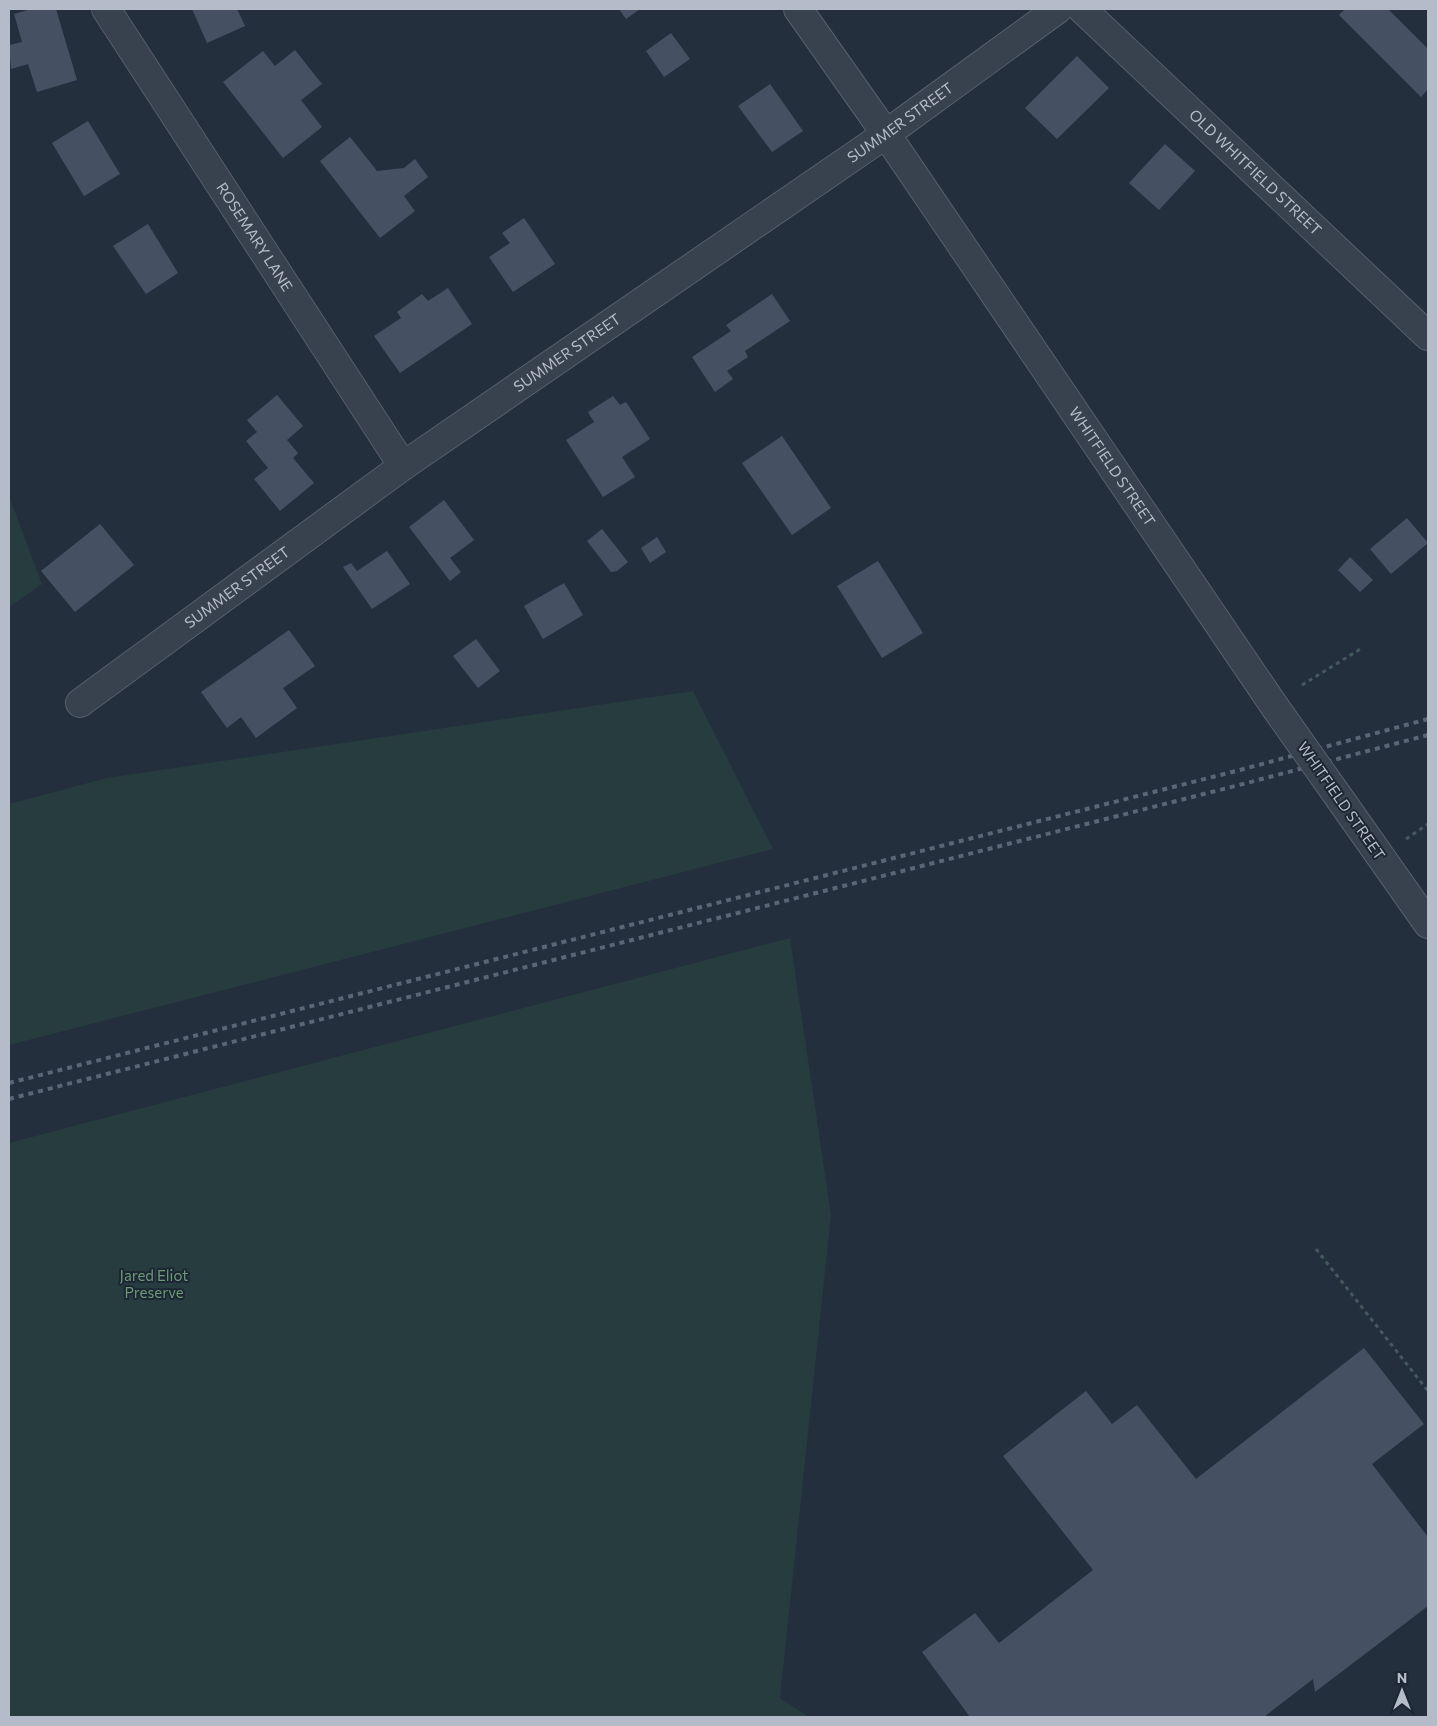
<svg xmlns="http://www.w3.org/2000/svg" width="1437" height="1726" viewBox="0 0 1437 1726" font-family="Commissioner,sans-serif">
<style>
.green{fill:#263c3f}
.building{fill:#455162}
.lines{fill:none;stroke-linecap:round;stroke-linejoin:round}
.minor-casing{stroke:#565f6c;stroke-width:30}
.path{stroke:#44595c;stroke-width:3;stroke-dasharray:4 4;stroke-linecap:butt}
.minor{stroke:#38414e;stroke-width:28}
.rail{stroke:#5a6575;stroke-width:4;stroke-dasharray:5 5;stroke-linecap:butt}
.minor-bridge-casing{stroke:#565f6c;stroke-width:30;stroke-linecap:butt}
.minor-bridge{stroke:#38414e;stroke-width:28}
.labels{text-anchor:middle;stroke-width:4;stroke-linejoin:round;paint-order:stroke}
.street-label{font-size:15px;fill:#b4bcc9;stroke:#1d2633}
.park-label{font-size:15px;fill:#6b9a76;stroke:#1d2633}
</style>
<rect width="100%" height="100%" fill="#242f3e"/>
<g class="green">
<polygon points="9,496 42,584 9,607"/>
<polygon points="693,691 773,849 9,1045 9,804 107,778"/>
<polygon points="790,938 831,1215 780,1698 809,1717 9,1717 9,1143"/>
</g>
<g class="building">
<polygon points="31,9 56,9 77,80 37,92 28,64 11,69 9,45 22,42 14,14"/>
<polygon points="192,9 237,9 245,26 207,43"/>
<polygon points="619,9 640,9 626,19"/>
<polygon points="1345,9 1388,9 1428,49 1428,89 1421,97 1339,15"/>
<polygon points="671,33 690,59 664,77 646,51"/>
<polygon points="295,50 322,84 301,100 322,127 283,158 223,82 263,51 275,66"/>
<polygon points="1077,56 1109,88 1057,139 1025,108"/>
<polygon points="770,84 803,131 772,152 738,106"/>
<polygon points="88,121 120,174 84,196 52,143"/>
<polygon points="350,137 377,171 404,168 415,159 428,177 404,196 415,211 380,238 320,161"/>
<polygon points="1165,144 1195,171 1159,210 1129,183"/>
<polygon points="524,218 555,264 513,292 489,257 510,243 502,233"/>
<polygon points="148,224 178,273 146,294 113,246"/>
<polygon points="448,288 472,324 400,373 374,336 401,318 397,312 422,294 428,301"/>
<polygon points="772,294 790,321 745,351 748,357 727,371 733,379 715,392 692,357 731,331 726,325"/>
<polygon points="277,395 303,426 287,440 298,453 293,458 314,483 280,511 254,479 268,468 246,441 257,432 247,420"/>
<polygon points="613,396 620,405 626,402 650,439 622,457 635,477 603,497 566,440 594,422 588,412"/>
<polygon points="782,436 831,508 792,535 742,463"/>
<polygon points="444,500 474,540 450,558 461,572 450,581 409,527"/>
<polygon points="1407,518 1428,543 1391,574 1370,549"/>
<polygon points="100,524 134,565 75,612 41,571"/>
<polygon points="602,529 628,562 617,571 611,572 587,541"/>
<polygon points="657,537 666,552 650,563 641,548"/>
<polygon points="387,551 410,584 372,609 343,567 351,563 357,571"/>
<polygon points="1350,557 1373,580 1360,592 1338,570"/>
<polygon points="878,561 923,633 882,658 837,586"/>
<polygon points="564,583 583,615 543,639 524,606"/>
<polygon points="289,630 315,666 283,688 297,708 256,738 241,717 227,728 201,692"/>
<polygon points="476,639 500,671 478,688 453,656"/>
<polygon points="1364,1348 1424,1424 1372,1464 1428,1537 1428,1606 1315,1692 1313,1679 1264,1717 970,1717 922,1652 975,1613 999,1643 1093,1570 1003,1456 1086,1391 1112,1424 1137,1405 1196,1479"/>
</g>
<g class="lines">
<defs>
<g id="minor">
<path id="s1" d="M 106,9 L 403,466"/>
<path id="s2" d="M 798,9 L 886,134 L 1275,707"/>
<path id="s3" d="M 1082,9 L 1428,336"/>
<path id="s4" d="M 80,703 L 403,466 L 886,134 L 1058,9"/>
<polyline points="1340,799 1428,924"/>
</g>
</defs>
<use href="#minor" class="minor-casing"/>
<g class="path">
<polyline points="1302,685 1362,648"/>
<polyline points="1406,839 1428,824"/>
<polyline points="1316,1249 1428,1391"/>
</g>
<use href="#minor" class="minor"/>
<g class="rail">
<polyline points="9,1083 1240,770 1428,719"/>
<polyline points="9,1099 1243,784 1428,735"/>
</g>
<defs>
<polyline id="minor-bridge" points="1275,707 1340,799"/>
</defs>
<use href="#minor-bridge" class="minor-bridge-casing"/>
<use href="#minor-bridge" class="minor-bridge"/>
</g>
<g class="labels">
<g class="street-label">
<text dy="5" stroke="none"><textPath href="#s4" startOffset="1005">SUMMER STREET</textPath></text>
<text dy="5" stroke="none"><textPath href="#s3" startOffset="238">OLD WHITFIELD STREET</textPath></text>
<text dy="5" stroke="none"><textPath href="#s1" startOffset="272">ROSEMARY LANE</textPath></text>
<text dy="5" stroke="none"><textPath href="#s4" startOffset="600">SUMMER STREET</textPath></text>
<text dy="5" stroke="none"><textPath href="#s2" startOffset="555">WHITFIELD STREET</textPath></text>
<text dy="5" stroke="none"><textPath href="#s4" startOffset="195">SUMMER STREET</textPath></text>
<text transform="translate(1341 801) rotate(55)" y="5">WHITFIELD STREET</text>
</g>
<g class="park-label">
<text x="154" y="1281">Jared Eliot<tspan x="154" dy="17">Preserve</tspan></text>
</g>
</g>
<rect width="1437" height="1726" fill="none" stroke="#b4bcc9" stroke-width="20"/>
<g transform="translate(1402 1691)" stroke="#1d2633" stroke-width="4" paint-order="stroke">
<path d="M0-4L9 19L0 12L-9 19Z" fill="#b4bcc9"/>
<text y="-8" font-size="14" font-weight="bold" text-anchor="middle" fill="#b4bcc9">N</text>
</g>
</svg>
